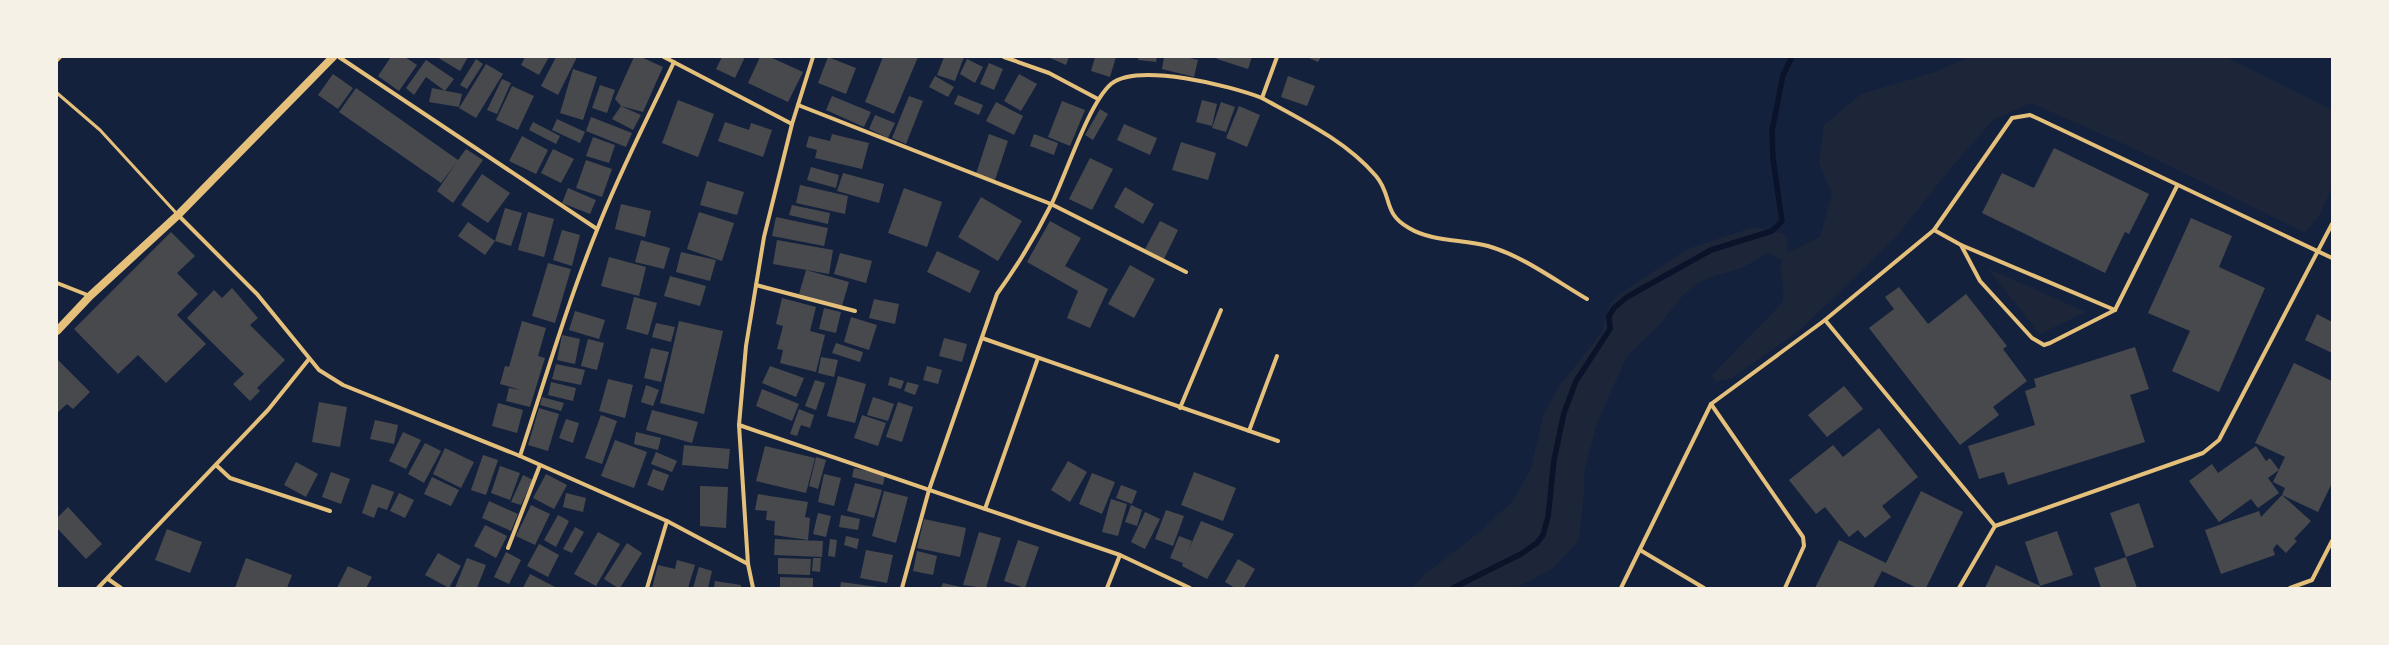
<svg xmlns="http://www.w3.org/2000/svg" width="2389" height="645" viewBox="0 0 2389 645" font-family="Georgia,serif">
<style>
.green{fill:#1d2539}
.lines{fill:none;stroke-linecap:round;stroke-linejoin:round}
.stream{stroke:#0b132b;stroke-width:5.5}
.building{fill:#48494c}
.path{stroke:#e5c07b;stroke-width:2.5}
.service{stroke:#e5c07b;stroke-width:3}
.minor{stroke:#e5c07b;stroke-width:4}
.secondary{stroke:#e5c07b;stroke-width:8}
</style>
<rect width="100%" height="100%" fill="#14213d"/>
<g class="green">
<path d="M 1969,57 L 2226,57 L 2330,109 L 2332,105 L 2332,188 L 2320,214 L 2305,233 L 2135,149 L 2031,103 L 1993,120 L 1949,170 L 1896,237 L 1800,330 L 1732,378 L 1715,382 L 1712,375 L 1782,303 C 1787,289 1778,275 1782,260 L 1768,253 L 1742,268 L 1717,275 L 1700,282 L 1684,294 L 1659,325 L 1627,356 L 1597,423 L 1584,473 L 1584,493 L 1579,539 L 1565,556 L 1552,569 L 1516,588 L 1412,588 L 1425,574 L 1477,534 L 1512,502 L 1531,469 L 1543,416 L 1557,389 L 1602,332 L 1610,304 L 1621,293 L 1687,249 L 1754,227 L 1784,234 L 1787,239 L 1788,253 L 1820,237 L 1832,194 L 1819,163 L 1824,125 L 1861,94 L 1935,72 Z"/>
<polygon points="1987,268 2086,312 2040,334"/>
</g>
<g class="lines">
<polyline class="stream" points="1453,588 1521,554 1537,543 1543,535 1548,517 1554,460 1564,413 1576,381 1610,329 1609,316 1614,308 1627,297 1711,250 1772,231 1782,221 1773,159 1772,131 1783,75 1792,57"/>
</g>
<g class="building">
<polygon points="391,57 405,57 417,65 399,91 378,76"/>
<polygon points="437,57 468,57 460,71"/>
<polygon points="525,57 549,57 539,75 521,65"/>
<polygon points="556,57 577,57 558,95 541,86"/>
<polygon points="634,57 641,57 663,67 643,112 621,106 615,99"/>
<polygon points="722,57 745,57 735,78 716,69"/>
<polygon points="760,57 770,57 803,72 788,102 748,83"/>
<polygon points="828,57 856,68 846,94 818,83"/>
<polygon points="883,57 918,57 894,114 865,102"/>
<polygon points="944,57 964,57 955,81 937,75"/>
<polygon points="1048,57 1069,57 1066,65"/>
<polygon points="1095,57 1116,57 1110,77 1091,71"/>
<polygon points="1139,57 1157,57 1156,62 1138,60"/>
<polygon points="1164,57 1186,57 1198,60 1194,77 1162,69"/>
<polygon points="1217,57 1252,57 1248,69 1217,59"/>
<polygon points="1307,57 1321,57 1318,62"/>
<polygon points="476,59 483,64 467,89 460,85"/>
<polygon points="967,59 983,67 975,83 960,74"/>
<polygon points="426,60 454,79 445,91 426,77 414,95 406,88"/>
<polygon points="989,63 1003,69 994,90 980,84"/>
<polygon points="486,64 503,74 476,118 459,108"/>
<polygon points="573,69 597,77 583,120 560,113"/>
<polygon points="333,74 353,88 338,109 318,95"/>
<polygon points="1019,74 1037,84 1021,111 1004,101"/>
<polygon points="935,76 954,87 948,97 929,87"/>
<polygon points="1288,76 1315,86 1307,106 1281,97"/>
<polygon points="502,79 511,83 497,114 487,110"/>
<polygon points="600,85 615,90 607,113 592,108"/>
<polygon points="512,86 534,96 518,130 496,120"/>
<polygon points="356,88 458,160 466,149 483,160 453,203 437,191 456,163 441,183 339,112"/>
<polygon points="432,88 462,94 459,107 429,102"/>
<polygon points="958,95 983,105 979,115 954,104"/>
<polygon points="832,96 871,112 864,127 826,110"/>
<polygon points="909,96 923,101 906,144 892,138"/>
<polygon points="678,100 714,114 698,157 662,143"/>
<polygon points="1202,100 1217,104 1212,126 1196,122"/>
<polygon points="1062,101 1085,110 1070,146 1048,137"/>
<polygon points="996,102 1023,116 1014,135 986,121"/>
<polygon points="1221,102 1235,107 1226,132 1212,128"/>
<polygon points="621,106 641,115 633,130 612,119"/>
<polygon points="1239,106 1260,115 1247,147 1226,138"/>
<polygon points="1100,109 1108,114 1093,140 1085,135"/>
<polygon points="875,115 895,123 888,138 869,129"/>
<polygon points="591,117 632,133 626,147 586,131"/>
<polygon points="557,119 585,132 580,143 552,130"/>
<polygon points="533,122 560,136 556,144 529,130"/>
<polygon points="725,122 749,130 751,123 772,130 763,157 718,141"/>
<polygon points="1124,124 1157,138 1150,155 1117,140"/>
<polygon points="832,134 869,143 862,169 815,158 817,150 806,147 809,136 830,141"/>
<polygon points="989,134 1008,141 995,180 976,174"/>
<polygon points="1034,134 1058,143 1054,155 1030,146"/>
<polygon points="522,136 548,150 536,174 509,161"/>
<polygon points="593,137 615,145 609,163 586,156"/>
<polygon points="1181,142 1216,153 1208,180 1172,170"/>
<polygon points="2054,148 2149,194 2129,234 2125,232 2105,273 1982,213 2002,173 2034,188"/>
<polygon points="553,149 574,159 561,183 541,173"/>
<polygon points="1090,158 1113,169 1092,210 1069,199"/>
<polygon points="586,160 612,169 602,197 576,188"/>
<polygon points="811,167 839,175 836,188 807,180"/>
<polygon points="843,173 884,184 879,203 837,191"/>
<polygon points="482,174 510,193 488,223 461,205"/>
<polygon points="707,181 744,192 737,215 700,205"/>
<polygon points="800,185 848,196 845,214 796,203"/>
<polygon points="1125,187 1154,204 1143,224 1114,207"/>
<polygon points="568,188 596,200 590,214 562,203"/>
<polygon points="904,188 942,202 927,247 888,233"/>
<polygon points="981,197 1022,221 998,261 958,237"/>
<polygon points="621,204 651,211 645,237 615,229"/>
<polygon points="792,205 830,213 828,224 789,215"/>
<polygon points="505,208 522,213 511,246 495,241"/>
<polygon points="528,212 554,219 544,257 518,250"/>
<polygon points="699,212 734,223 722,261 687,249"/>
<polygon points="776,217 828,228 824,246 772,236"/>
<polygon points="2191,218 2232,236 2219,267 2265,288 2219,392 2172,371 2190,331 2148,313"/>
<polygon points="1050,221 1081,238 1065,266 1108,289 1090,328 1067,318 1078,291 1027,262"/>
<polygon points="1160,221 1178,230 1164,259 1145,249"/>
<polygon points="468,222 495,241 485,255 458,236"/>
<polygon points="562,230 580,235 572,266 553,260"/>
<polygon points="171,232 195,256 177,273 198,294 177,315 206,344 166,383 138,355 118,374 74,329"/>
<polygon points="641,240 670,248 664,269 635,262"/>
<polygon points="777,240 833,250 829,274 773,264"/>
<polygon points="937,251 980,271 970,293 927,272"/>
<polygon points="681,252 716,260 710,281 676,272"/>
<polygon points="840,253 872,261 866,283 834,274"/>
<polygon points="609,257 646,267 639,296 601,286"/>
<polygon points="548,263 571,269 555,323 532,316"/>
<polygon points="1130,265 1155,279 1134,318 1108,304"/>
<polygon points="806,270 849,282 842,306 799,294"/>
<polygon points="670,276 706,286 700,306 664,296"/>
<polygon points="1899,287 1928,324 1966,294 2007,346 2003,349 2027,381 1993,407 1999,415 1960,445 1869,328 1894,309 1885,297"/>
<polygon points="232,288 258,318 250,325 285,360 257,388 260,391 250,401 233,384 244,374 187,318 214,290 222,298"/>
<polygon points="634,297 657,303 648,335 626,329"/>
<polygon points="782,298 816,307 810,331 825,335 816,372 780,363 783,350 777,349 783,326 776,324"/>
<polygon points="874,299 899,304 895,324 869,318"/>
<polygon points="824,308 841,312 836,333 819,329"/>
<polygon points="575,311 605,320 599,339 569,330"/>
<polygon points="2317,314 2332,322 2332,353 2305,340"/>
<polygon points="851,317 877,325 869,350 844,342"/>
<polygon points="522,321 546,328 538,356 545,358 530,407 506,401 509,388 521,390 500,384 505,366 509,367"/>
<polygon points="679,321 723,331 704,414 660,403"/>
<polygon points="656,323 675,327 671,342 652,337"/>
<polygon points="562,335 580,339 575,364 557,360"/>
<polygon points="944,338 967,344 962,362 939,356"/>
<polygon points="588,339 604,343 597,370 581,366"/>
<polygon points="836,343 863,352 860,362 832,353"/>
<polygon points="2135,347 2149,389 2130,395 2145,442 2008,485 2004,472 1979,479 1968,446 2035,425 2025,391 2036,387 2034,379"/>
<polygon points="651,348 669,352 661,382 644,378"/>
<polygon points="821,357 838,360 834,377 818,373"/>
<polygon points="57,359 90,392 73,409 67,404 57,413"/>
<polygon points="2294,363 2332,381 2332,483 2318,512 2282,495 2311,521 2294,539 2297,541 2286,553 2277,544 2273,549 2275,555 2221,574 2205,530 2259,511 2261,517 2282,495 2285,488 2273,482 2285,457 2255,443"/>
<polygon points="556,364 585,370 581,385 552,379"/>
<polygon points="770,366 804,378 796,397 762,383"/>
<polygon points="927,366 942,370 938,384 923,380"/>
<polygon points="838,376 866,384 855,423 827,416"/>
<polygon points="890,377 904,381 901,389 888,385"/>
<polygon points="608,379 633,385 625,418 599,411"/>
<polygon points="815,380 825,383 816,410 805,406"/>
<polygon points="551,382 576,388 573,401 548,395"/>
<polygon points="907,382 919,385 915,395 904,391"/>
<polygon points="646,385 659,390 653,406 641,402"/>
<polygon points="1844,386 1863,409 1827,437 1808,415"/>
<polygon points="762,389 799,404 792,421 756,406"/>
<polygon points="542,397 564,403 561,411 540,405"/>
<polygon points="873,397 894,404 888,421 867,415"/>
<polygon points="319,402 347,407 340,447 312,442"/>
<polygon points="898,402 913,407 902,442 886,437"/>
<polygon points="498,403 523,410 517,433 492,426"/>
<polygon points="539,408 559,414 548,451 528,445"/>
<polygon points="799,409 814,415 810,428 801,425 797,436 790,434"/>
<polygon points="652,410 698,422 692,443 646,430"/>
<polygon points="601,415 617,421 602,464 585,458"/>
<polygon points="862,415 886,423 878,446 854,438"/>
<polygon points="566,419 579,423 573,443 559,438"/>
<polygon points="375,420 398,425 394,444 370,439"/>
<polygon points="1879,428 1918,477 1882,506 1891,517 1865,538 1858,530 1849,537 1825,507 1816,514 1789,480 1833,445 1843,457"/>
<polygon points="403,432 421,440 406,469 389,461"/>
<polygon points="636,432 661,438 658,450 634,444"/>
<polygon points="615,440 647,452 634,488 601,476"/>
<polygon points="425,443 441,451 424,483 408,474"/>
<polygon points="684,445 730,449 728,469 682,465"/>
<polygon points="765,446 815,458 806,493 756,481"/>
<polygon points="2256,446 2266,461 2270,458 2279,470 2268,478 2279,493 2258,508 2251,499 2219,522 2189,481 2212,464 2218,473"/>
<polygon points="445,448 474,462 461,488 433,474"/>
<polygon points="656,452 677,461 672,472 651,464"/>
<polygon points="483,455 498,460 486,495 471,490"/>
<polygon points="816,457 826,460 818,489 809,486"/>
<polygon points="1068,461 1087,472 1070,502 1051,490"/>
<polygon points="296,462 318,474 306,497 284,485"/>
<polygon points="500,466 520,473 510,500 491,493"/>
<polygon points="854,468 885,475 883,485 852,477"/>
<polygon points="653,469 669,475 663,491 647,485"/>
<polygon points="331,472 350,479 341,504 322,497"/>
<polygon points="1194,472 1236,488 1223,521 1181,505"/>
<polygon points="1092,473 1115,482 1102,514 1079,504"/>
<polygon points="546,474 567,485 554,509 533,498"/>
<polygon points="824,474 841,478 834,506 818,502"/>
<polygon points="523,475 533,480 521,505 511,502"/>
<polygon points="432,477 459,490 451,506 424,494"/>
<polygon points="855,483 882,490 874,518 847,511"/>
<polygon points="372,484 394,492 387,510 378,507 374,518 362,513"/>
<polygon points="1121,485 1137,491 1132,504 1116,498"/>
<polygon points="700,486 728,487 726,528 700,526"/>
<polygon points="884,491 908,497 896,543 872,536"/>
<polygon points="1921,491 1963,512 1926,588 1917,588 1882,571 1873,588 1815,588 1839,540 1886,563"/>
<polygon points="399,493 414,500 405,518 390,511"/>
<polygon points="566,493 586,498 583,512 563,507"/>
<polygon points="758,494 808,502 805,517 810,518 808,540 774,535 775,521 766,520 767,511 755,510"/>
<polygon points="1111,499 1127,504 1118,536 1102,532"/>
<polygon points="489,501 518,514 511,531 482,518"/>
<polygon points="2139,503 2154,547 2126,557 2110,513"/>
<polygon points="531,505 550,514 535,545 516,536"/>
<polygon points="1131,505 1142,510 1137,526 1125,522"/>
<polygon points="68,507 102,544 86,559 57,528 57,518"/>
<polygon points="1166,510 1184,516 1173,546 1155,539"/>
<polygon points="1145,512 1160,519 1145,549 1131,542"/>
<polygon points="818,513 831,516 826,537 813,534"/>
<polygon points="558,515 569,521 556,547 544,540"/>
<polygon points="841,515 860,519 858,530 839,527"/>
<polygon points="924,519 966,528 960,557 917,548"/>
<polygon points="1201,521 1234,534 1207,579 1182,566 1183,563 1170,558 1179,536 1192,541 1187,554"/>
<polygon points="485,525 507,536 496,558 474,546"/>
<polygon points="575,527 584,532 572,553 563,549"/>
<polygon points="167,529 202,542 190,573 155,560"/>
<polygon points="2057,531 2073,575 2040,586 2025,542"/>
<polygon points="598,532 620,544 596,586 574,574"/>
<polygon points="979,532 1001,538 986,588 963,585"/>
<polygon points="846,536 859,539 857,549 844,545"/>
<polygon points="775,539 823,541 822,557 774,555"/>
<polygon points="830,539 837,540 835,557 828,556"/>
<polygon points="1018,540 1039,547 1025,588 1004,581"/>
<polygon points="627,543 642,553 620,588 618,588 604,579"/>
<polygon points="539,544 559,555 548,577 527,566"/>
<polygon points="866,550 893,555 887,583 860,578"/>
<polygon points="917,551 937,556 933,575 913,571"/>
<polygon points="506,552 521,560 509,584 494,577"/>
<polygon points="438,553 461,566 449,588 425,575"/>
<polygon points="2126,557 2137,588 2101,588 2094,568"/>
<polygon points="246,558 292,575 287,588 235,588"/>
<polygon points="467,558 486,565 477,588 455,588"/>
<polygon points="778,558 811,559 810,575 778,574"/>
<polygon points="813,558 821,558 820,572 812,571"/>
<polygon points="1238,559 1255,569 1244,588 1235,588 1225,582"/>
<polygon points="677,560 695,565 688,588 652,588 658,565 675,569"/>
<polygon points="1996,565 2040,586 2040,588 1985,588"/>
<polygon points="348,566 372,577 366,588 337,588"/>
<polygon points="699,567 712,571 708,588 693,588"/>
<polygon points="530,574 557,588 523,588"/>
<polygon points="780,577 813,578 813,588 780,588"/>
<polygon points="715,581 741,585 741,588 714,588"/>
<polygon points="841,582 878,587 877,588 840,588"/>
<polygon points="943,583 961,587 961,588 941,588"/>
</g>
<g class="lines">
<polyline class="path" points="57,61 61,57"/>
<polyline class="service" points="57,93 100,130 178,215"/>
<g class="minor">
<polyline points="339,57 597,229"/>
<polyline points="664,57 792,124"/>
<polyline points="1004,57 1049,73 1098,99"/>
<path d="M 1262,98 C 1302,120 1346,141 1376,176 C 1393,196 1382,213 1409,228 C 1432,242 1462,239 1488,246 C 1523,256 1556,281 1587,299"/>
<polyline points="798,105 1051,204 1186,272"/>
<polyline points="178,215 257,294 319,370 343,385 520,456 667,521 748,564"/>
<polyline points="1934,230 1961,245 2115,310 2177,186"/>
<polyline points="1961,245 1980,281 2032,338 2044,345 2050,343 2115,310"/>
<polyline points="57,283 90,296"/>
<polyline points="756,285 855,311"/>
<polyline points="1825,320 1995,526"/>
<polyline points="982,338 1278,441"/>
<polyline points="1711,404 1803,537 1804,546 1785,588"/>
<polyline points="1180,408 1221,310"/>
<polyline points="739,425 1120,555 1190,588"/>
<polyline points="1249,431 1277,356"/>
<path d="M 520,456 C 545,380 567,304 597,230 C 619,173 648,118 674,62"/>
<polyline points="216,465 230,478 330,511"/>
<polyline points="985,509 1038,358"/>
<polyline points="508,548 540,465"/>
<polyline points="1640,550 1704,588"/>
<polyline points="108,579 121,588"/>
<polyline points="98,588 268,410 309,359"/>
<polyline points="647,588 667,521"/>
<polyline points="753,588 748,564 739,425 746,346 764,237 792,124 813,57"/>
<path d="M 902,588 L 929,490 L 997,294 C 1018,265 1036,235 1052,203 C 1066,174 1089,103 1111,84 C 1138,62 1231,86 1262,98 L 1277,57"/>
<polyline points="1107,588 1120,555"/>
<polyline points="1621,588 1711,404 1825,320 1934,230 2012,118 2030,115 2041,120 2332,258"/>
<polyline points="1959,588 1995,526 2203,453 2219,440 2332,224"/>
<polyline points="2290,588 2312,580 2332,541"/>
</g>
<polyline class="secondary" points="57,331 90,296 178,215 333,57"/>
</g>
<rect width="2389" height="645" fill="none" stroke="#f6f1e7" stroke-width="116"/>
</svg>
